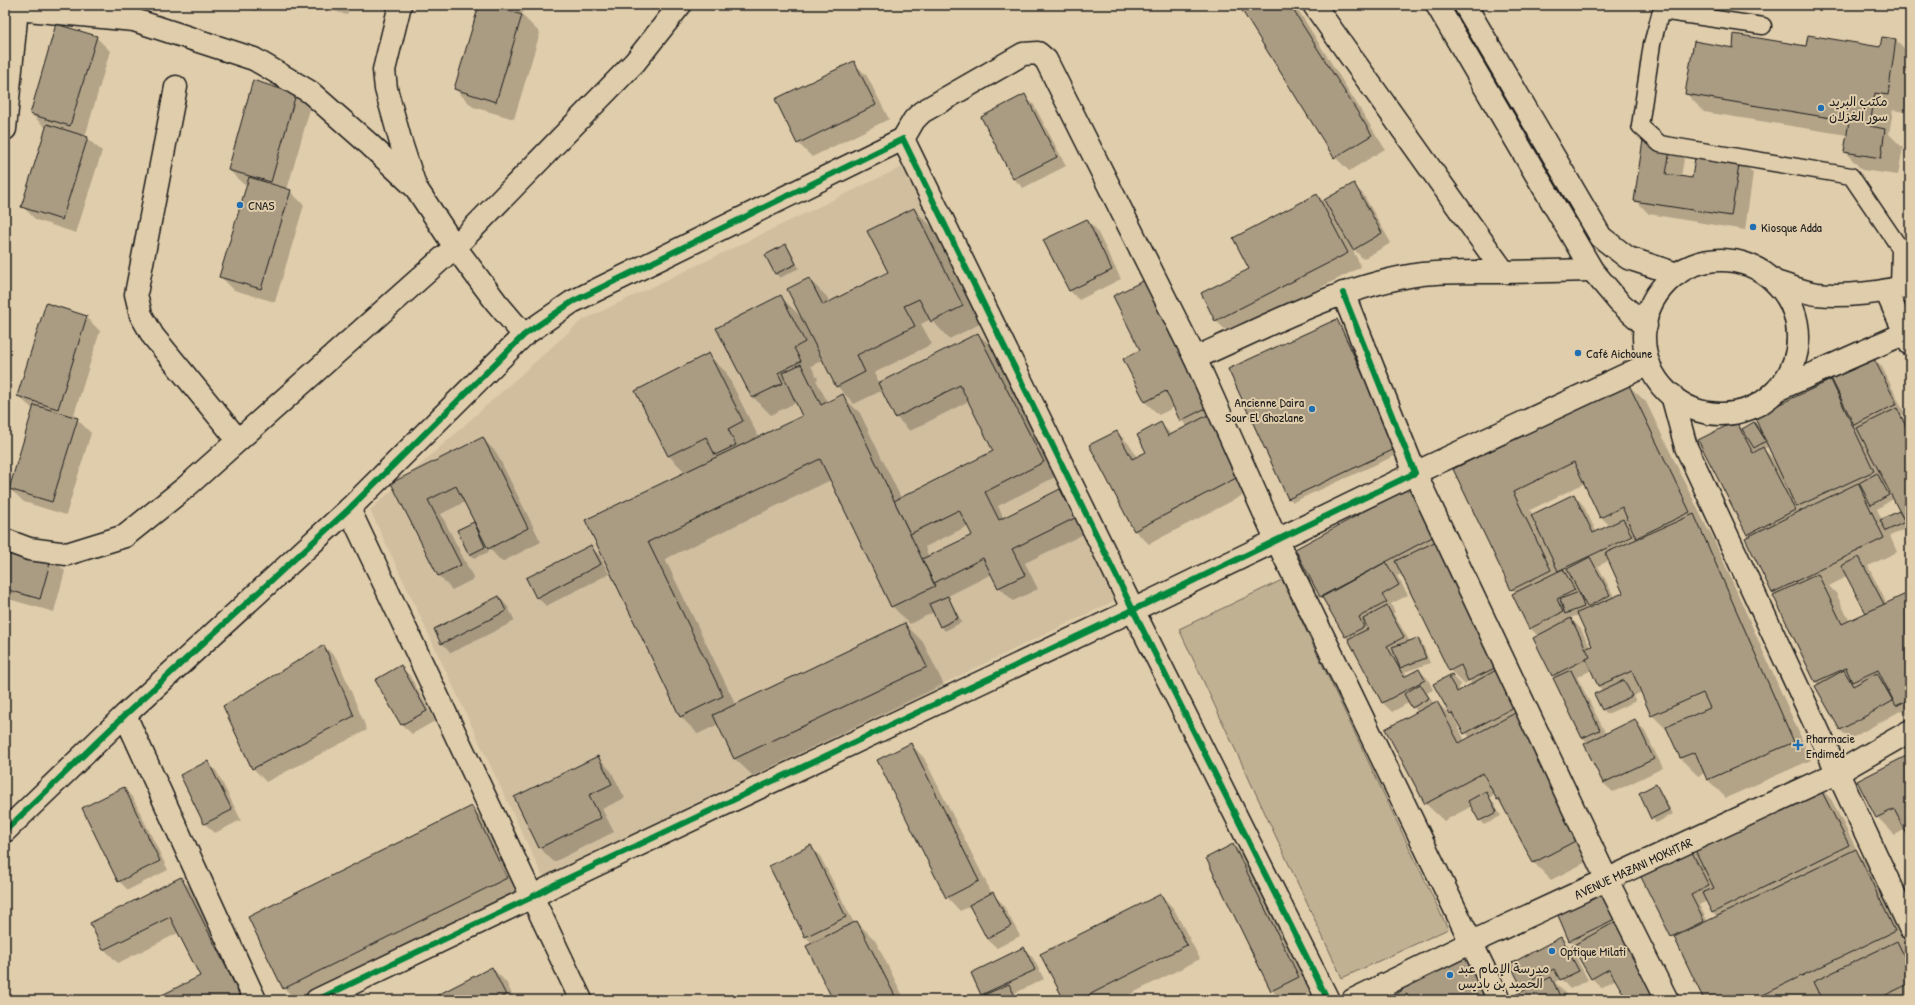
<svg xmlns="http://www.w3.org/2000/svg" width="1915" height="1005" viewBox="0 0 1915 1005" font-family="'Patrick Hand','Playpen Sans Arabic',sans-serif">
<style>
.built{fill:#d0be9f}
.green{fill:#c0b193;stroke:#6e6658}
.shadow{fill:#0003;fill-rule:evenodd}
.building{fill:#aa9c83;stroke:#1c1c1c}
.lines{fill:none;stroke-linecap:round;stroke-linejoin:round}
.service-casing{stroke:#1c1c1c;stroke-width:19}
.minor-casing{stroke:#1c1c1c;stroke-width:25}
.secondary-casing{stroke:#1c1c1c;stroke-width:25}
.service{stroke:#e0cdab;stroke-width:16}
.minor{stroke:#e0cdab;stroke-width:22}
.secondary{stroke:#e0cdab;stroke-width:22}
.cycleway-casing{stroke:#e0cdab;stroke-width:8}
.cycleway{stroke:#00873e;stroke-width:6}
.poi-dot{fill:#1f6fb2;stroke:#e0cdab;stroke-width:1.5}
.labels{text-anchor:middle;stroke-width:4;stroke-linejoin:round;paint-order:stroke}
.poi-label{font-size:13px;fill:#1c1c1c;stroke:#e0cdab;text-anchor:start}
.street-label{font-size:13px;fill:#1c1c1c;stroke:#e0cdab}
</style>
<rect width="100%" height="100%" fill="#e0cdab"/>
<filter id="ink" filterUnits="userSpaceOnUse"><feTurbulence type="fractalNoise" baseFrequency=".025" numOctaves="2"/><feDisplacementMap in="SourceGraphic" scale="8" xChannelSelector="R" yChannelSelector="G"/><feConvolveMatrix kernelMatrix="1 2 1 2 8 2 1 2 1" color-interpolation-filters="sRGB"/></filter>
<g filter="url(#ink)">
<polygon class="built" points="906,165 1114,601 543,877 370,510 581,321"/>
<polygon class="green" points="1282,580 1448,929 1342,978 1179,629"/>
<g class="shadow">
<polygon points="235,5 257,5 256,11"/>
<polygon points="315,5 350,5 347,15"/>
<polygon points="478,5 525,5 522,15 540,33 514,119 473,107 455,89 479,6"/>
<polygon points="1248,5 1295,5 1385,149 1349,171 1335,157 1242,9"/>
<polygon points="96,37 110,51 85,137 102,151 76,233 36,220 22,206 46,128 31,114"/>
<polygon points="1883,38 1896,40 1910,54 1910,82 1905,112 1893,110 1889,134 1903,148 1898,175 1862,170 1845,152 1847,135 1704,112 1687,94 1733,49 1881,48"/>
<polygon points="853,62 867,76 889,119 812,157 798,143"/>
<polygon points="296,95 310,109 287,190 290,191 304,205 275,302 234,290 220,276 247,185 243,184 229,170"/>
<polygon points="1025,96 1034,105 1066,166 1023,188 1014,179 982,117"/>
<polygon points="1670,145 1684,159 1681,177 1693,179 1739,159 1753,173 1745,230 1649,214 1635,200"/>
<polygon points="1353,185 1363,194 1391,243 1363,259 1351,246 1361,267 1230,334 1216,321 1203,294 1250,269 1317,195 1327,205"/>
<path d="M 914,209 L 932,227 L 980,324 L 949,339 L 931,319 L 921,324 L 932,344 L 874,373 L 879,383 L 978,334 L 992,347 L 1057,476 L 998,506 L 1004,519 L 1060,490 L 1074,504 L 1088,532 L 1025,563 L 1038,589 L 1013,601 L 999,587 L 992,574 L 948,596 L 962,622 L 945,631 L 941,626 L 934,612 L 910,624 L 892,606 L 831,480 L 665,559 L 736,705 L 905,624 L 923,642 L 944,685 L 753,776 L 735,759 L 719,724 L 698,734 L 680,716 L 587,521 L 686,473 L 668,455 L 708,355 L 726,372 L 759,438 L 804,416 L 797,402 L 771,415 L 753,397 L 780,296 L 801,317 L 809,279 L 827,297 L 830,303 L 890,273 ZM 823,360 L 837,386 L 854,404 L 883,390 L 896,417 L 910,431 L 969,401 L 994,451 L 901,498 L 860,413 L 842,396 L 828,403 L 816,380 L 818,379 L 811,366 ZM 968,526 L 973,535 L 929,557 L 925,547 Z"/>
<polygon points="1087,220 1096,229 1121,279 1079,300 1070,291 1045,241"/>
<polygon points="786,246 790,250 799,268 780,278 776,274 766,256"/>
<polygon points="1145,281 1255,489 1149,544 1135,531 1091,446 1117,432 1131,446 1137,458 1148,452 1161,424 1172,435 1188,427 1181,420 1175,407 1159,415 1145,402 1142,350"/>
<polygon points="86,317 100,331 73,418 77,419 91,433 66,515 24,502 10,489 34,410 18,396"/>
<polygon points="1337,320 1341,325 1401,453 1293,502 1289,498"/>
<path d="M 1873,358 L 1882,367 L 1905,414 L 1902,415 L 1910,423 L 1910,529 L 1909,527 L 1890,536 L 1897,552 L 1868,566 L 1887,604 L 1910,593 L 1910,719 L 1902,710 L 1850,739 L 1840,730 L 1819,685 L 1816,682 L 1773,592 L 1748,534 L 1736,422 L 1743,429 L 1754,423 L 1762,434 L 1831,381 L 1835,385 ZM 1769,446 L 1776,462 L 1764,449 ZM 1887,485 L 1903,516 L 1899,512 L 1882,520 L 1877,509 L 1893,499 L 1885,486 ZM 1848,576 L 1867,614 L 1850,622 L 1836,593 L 1829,586 Z"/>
<path d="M 1628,385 L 1646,402 L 1707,528 L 1711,533 L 1811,760 L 1726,798 L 1708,780 L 1705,773 L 1698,776 L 1680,758 L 1669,732 L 1652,715 L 1642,692 L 1633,696 L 1636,701 L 1607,714 L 1603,709 L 1603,691 L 1598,686 L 1592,670 L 1577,677 L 1606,734 L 1635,720 L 1644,730 L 1663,768 L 1613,792 L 1603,783 L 1585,744 L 1588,743 L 1583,738 L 1554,679 L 1556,678 L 1553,675 L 1538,636 L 1530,628 L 1516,593 L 1512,589 L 1454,469 ZM 1585,483 L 1601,517 L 1610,526 L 1597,533 L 1583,505 L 1574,495 L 1533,515 L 1530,510 ZM 1610,560 L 1624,593 L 1615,598 L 1598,566 ZM 1585,604 L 1590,609 L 1587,610 ZM 1579,615 L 1593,646 L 1590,647 L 1581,629 L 1570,618 Z"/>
<polygon points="483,439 496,452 541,542 502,562 487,546 489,552 474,558 470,554 473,524 478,528 465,502 441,514 474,579 452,590 439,576 392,484"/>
<path d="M 1410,478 L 1604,853 L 1551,880 L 1534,863 L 1504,805 L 1495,794 L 1490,797 L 1501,816 L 1484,825 L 1472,806 L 1444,821 L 1426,804 L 1386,729 L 1418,713 L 1410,702 L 1392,712 L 1383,703 L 1350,642 L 1346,637 L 1326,601 L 1321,596 L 1361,515 ZM 1402,574 L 1450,670 L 1464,684 L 1470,681 L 1473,684 L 1460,691 L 1458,687 L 1461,684 L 1452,675 L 1434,684 L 1452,717 L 1437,702 L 1434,704 L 1427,693 L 1433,690 L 1428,679 L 1419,670 L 1407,676 L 1405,672 L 1430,663 L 1422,643 L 1418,639 L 1410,642 L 1393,613 L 1395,612 L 1391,604 L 1408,595 L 1397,576 ZM 1453,716 L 1458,721 L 1470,738 L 1465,741 Z"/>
<polygon points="5,544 51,557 65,571 54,612 5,598"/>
<polygon points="591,547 600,556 609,574 546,606 537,597"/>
<polygon points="499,597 508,607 515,621 451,653 442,643"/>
<polygon points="324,646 338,660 367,730 266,782 253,768"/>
<polygon points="401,667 410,676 435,721 412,734 402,725 377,680"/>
<polygon points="911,744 924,758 992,894 1002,903 1020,936 997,948 987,939 970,906 960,911 947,897"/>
<polygon points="1910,755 1910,838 1906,829 1895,835 1877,817"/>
<polygon points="598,757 611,771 625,798 602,809 614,832 554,862 540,848 516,798"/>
<polygon points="208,762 217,772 241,820 215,833 205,824 181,776"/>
<polygon points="1656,785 1660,790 1673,814 1656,823 1652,818"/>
<path d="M 1817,785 L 1831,799 L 1859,854 L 1873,868 L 1910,944 L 1910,950 L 1906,952 L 1910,956 L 1910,1000 L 1823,1000 L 1820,993 L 1806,1000 L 1705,1000 L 1677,941 L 1672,936 L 1638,867 L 1687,843 L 1698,854 ZM 1707,901 L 1713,913 L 1717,917 L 1708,922 L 1699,905 Z"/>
<polygon points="123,788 133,798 168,870 128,890 119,881"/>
<polygon points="472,808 490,825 525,896 314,1000 296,1000 284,988"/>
<polygon points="1233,845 1247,859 1312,991 1294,1000 1281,1000 1272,990"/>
<polygon points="810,846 820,856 854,923 857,922 875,940 905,1000 834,1000 813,944 806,937 770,866"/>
<polygon points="181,879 195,892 248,1000 154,1000 202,976 180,932 118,963 104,949"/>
<polygon points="1604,892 1663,1000 1625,1000 1626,995 1616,979 1601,988 1592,978 1576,945 1570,940"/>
<polygon points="1161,895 1174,909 1200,959 1119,1000 1065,1000"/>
<polygon points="1561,938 1571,948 1588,980 1570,989 1561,979 1555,982 1571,1000 1511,1000 1527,990 1522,985"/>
<polygon points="1024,948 1033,958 1044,979 1015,993 1018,1000 987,1000 982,995 972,973"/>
<polygon points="492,968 506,982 515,1000 430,1000"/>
</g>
<g class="building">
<polygon points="479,5 490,5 522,15 496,102 454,89"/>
<polygon points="1246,5 1290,5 1372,135 1334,158 1241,9"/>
<polygon points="56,24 97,36 70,126 30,114"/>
<polygon points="1734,34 1806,46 1808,35 1880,47 1882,37 1896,39 1888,95 1875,93 1870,126 1885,129 1881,158 1844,152 1849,121 1685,94 1694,41 1733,48"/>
<polygon points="854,61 876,105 797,144 775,99"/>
<polygon points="253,80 296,94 271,182 228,170"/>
<polygon points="1025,94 1057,157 1013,179 981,117"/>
<polygon points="47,124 88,137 62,220 21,207"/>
<polygon points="1643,140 1671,144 1666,174 1692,178 1696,151 1740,159 1731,216 1634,201"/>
<polygon points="249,177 291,190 261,289 219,277"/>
<polygon points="1354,183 1382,233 1353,250 1324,200"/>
<polygon points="1317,194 1348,253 1215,321 1201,293 1249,269 1233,238"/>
<polygon points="914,208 963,306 931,322 919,299 904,306 915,326 857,355 865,372 836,387 787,289 809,278 823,305 888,272 867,231"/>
<polygon points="1087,219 1112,270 1069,291 1043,240"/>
<polygon points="786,244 796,264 775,274 765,255"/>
<polygon points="1145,280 1210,406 1180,421 1166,391 1145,402 1123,359 1140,350 1113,296"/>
<polygon points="781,295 805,342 794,348 801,361 778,373 783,383 752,398 716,328"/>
<polygon points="46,303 87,316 58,409 17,396"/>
<polygon points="1337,319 1397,448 1288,499 1228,369"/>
<polygon points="978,333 1044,462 985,492 999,520 1060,489 1075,518 1012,549 1025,575 998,588 983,558 934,583 922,559 972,535 959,510 910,534 894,501 993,451 960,385 895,418 878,383"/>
<polygon points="709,353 743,421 728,429 736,445 715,455 706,437 668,456 635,391"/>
<polygon points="1873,357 1897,404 1854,425 1831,378"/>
<polygon points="801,364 821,405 843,394 935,586 891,607 820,459 648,542 723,696 680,717 585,520 802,416 782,373"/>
<polygon points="1831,380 1874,471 1796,507 1754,416"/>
<polygon points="1628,383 1690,512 1636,538 1622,507 1600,518 1574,462 1513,492 1551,570 1511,590 1453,469"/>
<polygon points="34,405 78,418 52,502 9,489"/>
<polygon points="1897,408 1910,435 1909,530 1857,428"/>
<polygon points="1210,414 1242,475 1134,531 1089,445 1117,431 1132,459 1146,452 1137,435 1161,422 1168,436"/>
<polygon points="1736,421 1753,453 1763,447 1795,510 1747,535 1698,440"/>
<polygon points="1754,422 1766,441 1754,448 1742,429"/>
<polygon points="483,437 528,528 488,549 456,486 428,500 461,565 438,576 391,483"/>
<polygon points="1877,473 1889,495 1871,505 1859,483"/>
<polygon points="1410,477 1440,533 1320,597 1295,549 1360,514 1355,505"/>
<polygon points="1858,483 1884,538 1772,593 1745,538"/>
<polygon points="1574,494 1593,533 1623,519 1632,536 1558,571 1531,515"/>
<polygon points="1899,511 1905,522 1886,531 1880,520"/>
<polygon points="1694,514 1794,742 1707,780 1695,752 1680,758 1666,727 1710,708 1703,693 1651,716 1632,671 1598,686 1582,650 1592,646 1577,613 1623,593 1605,553"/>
<polygon points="474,522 485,547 469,555 457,530"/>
<polygon points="1437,541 1499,666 1468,681 1461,665 1449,671 1395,561"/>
<polygon points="5,543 52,556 40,599 5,589"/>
<polygon points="591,545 601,564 536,598 526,578"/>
<polygon points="1590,557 1610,595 1587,607 1567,569"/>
<polygon points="1859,557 1885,606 1867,615 1841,566"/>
<polygon points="1386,562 1399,585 1382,595 1387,602 1359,617 1364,627 1345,637 1322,597"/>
<polygon points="1563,569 1575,590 1557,599 1563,612 1529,629 1512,594"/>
<polygon points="1818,574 1842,624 1910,592 1910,699 1896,706 1878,670 1852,682 1846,668 1815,682 1773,595"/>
<polygon points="1579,592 1584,607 1565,614 1560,599"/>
<polygon points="499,596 506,611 441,644 434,629"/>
<polygon points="948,596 958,618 940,627 929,604"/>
<polygon points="1387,606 1404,637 1387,646 1404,677 1419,669 1425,680 1382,703 1348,639 1368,629 1363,619"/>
<polygon points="1571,618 1590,657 1552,676 1533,638"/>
<polygon points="905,623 927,667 734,759 713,715"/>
<polygon points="1418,638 1426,658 1400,668 1392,647"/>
<polygon points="324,645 354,716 252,769 223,706"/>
<polygon points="401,665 427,711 401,725 375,680"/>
<polygon points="1498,669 1518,705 1464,734 1452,713 1450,714 1433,684 1452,674 1453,676 1449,678 1457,692"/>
<polygon points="1571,670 1600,730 1582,738 1553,678"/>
<polygon points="1844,670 1853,686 1877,673 1893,701 1840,730 1815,686"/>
<polygon points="1624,680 1632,696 1602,710 1594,694"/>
<polygon points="1420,684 1429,698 1412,708 1404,694"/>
<polygon points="1437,701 1459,743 1521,710 1587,835 1533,863 1499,799 1497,800 1483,773 1425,804 1385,729"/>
<polygon points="1635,719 1654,759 1603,783 1584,744"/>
<polygon points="911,743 979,881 946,898 877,760"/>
<polygon points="1910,754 1910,794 1908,795 1910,799 1910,840 1894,809 1876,818 1857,781"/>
<polygon points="598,756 612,784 589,795 601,818 539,848 514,797"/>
<polygon points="208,761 232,810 204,824 180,775"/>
<polygon points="1656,784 1669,810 1651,819 1639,793"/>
<polygon points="1818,784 1849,845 1712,913 1702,893 1714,888 1693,846"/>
<polygon points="124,787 160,861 118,882 82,808"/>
<polygon points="1486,791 1497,812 1479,821 1468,801"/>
<polygon points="472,806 507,878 283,989 248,917"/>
<polygon points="1687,842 1709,886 1691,895 1704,921 1671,937 1636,867"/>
<polygon points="1233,844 1299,977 1271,991 1206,858"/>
<polygon points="811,845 846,917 805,937 769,866"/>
<polygon points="1856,849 1895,931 1762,995 1764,1000 1704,1000 1674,937"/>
<polygon points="181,877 242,999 239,1000 152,1000 200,976 170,917 103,950 90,923"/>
<polygon points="1604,890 1617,918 1569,941 1557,913"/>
<polygon points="993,892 1011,926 987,939 969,905"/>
<polygon points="1161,894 1187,945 1079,1000 1064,1000 1040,954"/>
<polygon points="857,921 897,1000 833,1000 806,946"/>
<polygon points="1615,922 1660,1000 1624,1000 1622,996 1624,995 1609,969 1591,979 1572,946"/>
<polygon points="1561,937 1579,971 1560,980 1554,969 1521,986 1510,964"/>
<polygon points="1897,941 1910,968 1910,983 1876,1000 1822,1000 1813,982"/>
<polygon points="1024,947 1035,970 981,995 971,973"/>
<polygon points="1468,951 1492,1000 1389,1000 1389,998 1403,990 1398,985"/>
<polygon points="492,967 506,995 496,1000 428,1000"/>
<polygon points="1551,977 1562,1000 1510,1000 1509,998"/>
<polygon points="1009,984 1017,1000 986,1000 984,995"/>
</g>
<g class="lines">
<defs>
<polyline id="service" points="1763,26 1661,11 1652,44 1640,126 1660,144 1851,176 1900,248 1899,288"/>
<g id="minor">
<polyline points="5,5 17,9 134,20 254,59 310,92 369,144 416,188 455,247 496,302 524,335"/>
<polyline points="400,5 384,70 386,89 401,143 415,186"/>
<polyline points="1314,5 1504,272 1592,270"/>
<polyline points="176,87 136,294 141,315 153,336 238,440"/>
<polyline points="5,129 17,9"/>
<polyline points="903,139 914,120 922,112 1023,54 1038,53 1046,60 1195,358 1276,539 1499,1000"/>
<path d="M 1775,282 C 1789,286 1803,292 1817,294 C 1843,297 1886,293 1910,284"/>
<polyline points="1886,291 1910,344"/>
<path d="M 1195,358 C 1268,326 1342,285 1422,274 C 1449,271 1477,272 1504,272"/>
<polyline points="1779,389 1910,331"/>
<polyline points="349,509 581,1000"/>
<polyline points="5,540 29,549 67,554 125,536 186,487 455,247 635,62 680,5"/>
<polyline points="125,715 255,1000"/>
<polyline points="5,831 125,715 349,509 524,335 572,302 903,139 1133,610 1328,1000"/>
<polyline points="317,1000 532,897 556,884 1133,610 1415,473 1343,293"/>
<polyline points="1353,1000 1470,943 1837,773 1910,731"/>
</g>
<g id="secondary">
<polyline points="1437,5 1592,270 1619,302 1646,326"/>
<polyline points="1465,5 1601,237 1628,258 1677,274"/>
<circle cx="1721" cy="337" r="77"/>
<polyline points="1649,364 1415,473 1607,880 1667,1000"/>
<polyline points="1672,395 1686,447 1910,928"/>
</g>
</defs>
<use href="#service" class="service-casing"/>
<use href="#minor" class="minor-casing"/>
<use href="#secondary" class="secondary-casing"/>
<use href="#service" class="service"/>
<use href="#minor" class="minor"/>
<use href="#secondary" class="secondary"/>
<defs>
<g id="cycleway">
<polyline points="5,831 125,715 349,509 524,335 572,302 903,139 1133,610 1328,1000"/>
<polyline points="317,1000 532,897 556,884 1133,610 1415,473 1343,293"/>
</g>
</defs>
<use href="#cycleway" class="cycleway-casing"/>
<use href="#cycleway" class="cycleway"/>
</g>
</g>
<g class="poi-dot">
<circle cx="1821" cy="108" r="4"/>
<circle cx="240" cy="205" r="4"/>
<circle cx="1753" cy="227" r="4"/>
<circle cx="1578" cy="353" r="4"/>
<circle cx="1312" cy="409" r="4"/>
<path d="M1796 739h4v4h4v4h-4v4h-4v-4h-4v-4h4z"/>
<circle cx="1552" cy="951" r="4"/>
<circle cx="1450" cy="975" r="4"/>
</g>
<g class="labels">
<g class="poi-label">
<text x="1829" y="106">مكتب البريد<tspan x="1829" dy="15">سور الغزلان</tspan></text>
<text x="248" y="210">CNAS</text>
<text x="1761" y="232">Kiosque Adda</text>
<text x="1586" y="358">Café Aichoune</text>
<text x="1304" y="407" text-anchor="end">Ancienne Daira<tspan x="1304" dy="15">Sour El Ghozlane</tspan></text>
<text x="1806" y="743">Pharmacie<tspan x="1806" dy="15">Endimed</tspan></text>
<text x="1560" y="956">Optique Milati</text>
<text x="1458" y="973">مدرسة الإمام عبد<tspan x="1458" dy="15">الحميد بن باديس</tspan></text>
</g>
<g class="street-label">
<text transform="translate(1633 868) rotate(-25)" y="5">AVENUE MAZANI MOKHTAR</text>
</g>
</g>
<rect width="1915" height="1005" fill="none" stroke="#e0cdab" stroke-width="20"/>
<rect x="10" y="10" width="1895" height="985" fill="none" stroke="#1c1c1c" stroke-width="1.5" filter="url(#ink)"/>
</svg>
